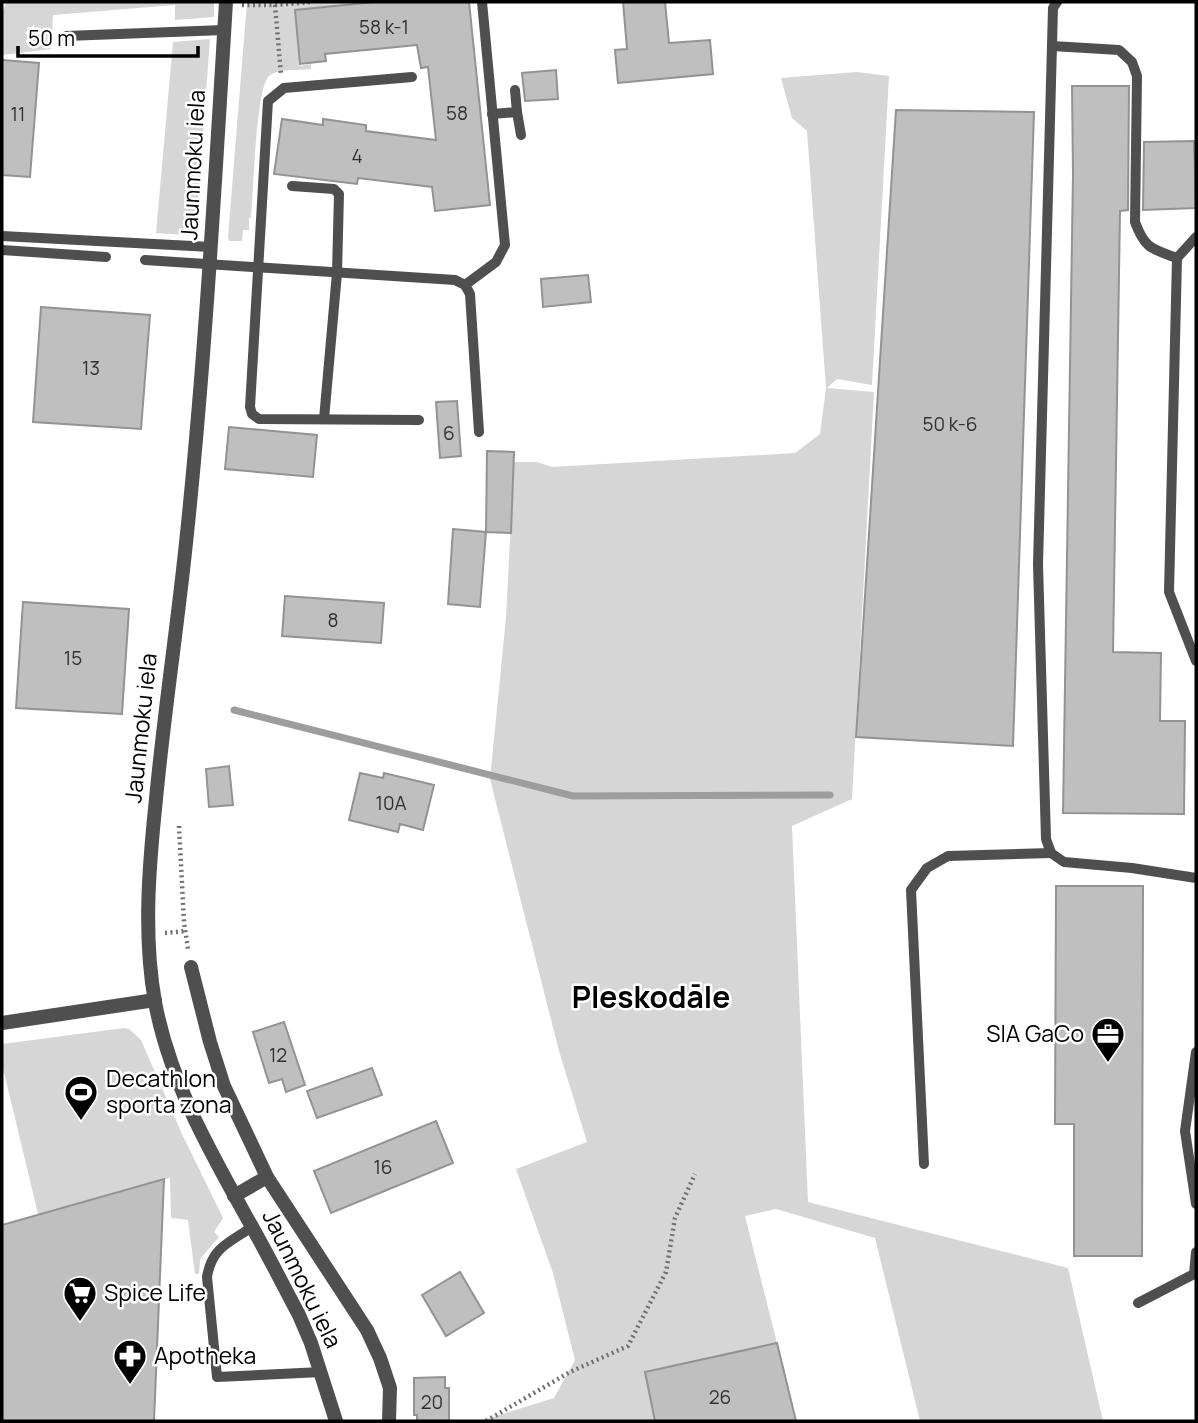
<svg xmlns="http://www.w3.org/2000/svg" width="1198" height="1423" viewBox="0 0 1198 1423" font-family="Manrope,sans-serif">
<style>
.green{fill:#d6d6d6}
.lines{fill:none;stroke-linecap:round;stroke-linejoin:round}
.stream{stroke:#9d9d9d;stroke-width:7}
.building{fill:#bfbfbf;stroke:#939393;stroke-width:2}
.path{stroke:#717171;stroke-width:4.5;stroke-dasharray:2 3.5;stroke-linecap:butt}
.service{stroke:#4f4f4f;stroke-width:10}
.minor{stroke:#4f4f4f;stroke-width:14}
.tertiary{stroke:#4f4f4f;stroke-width:14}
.labels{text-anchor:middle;stroke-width:5;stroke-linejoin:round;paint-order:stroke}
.number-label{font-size:19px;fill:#303030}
.street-label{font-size:23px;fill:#000;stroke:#fff}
.poi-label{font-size:23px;fill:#000;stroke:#fff;text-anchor:start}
.district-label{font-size:30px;font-weight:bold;fill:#000;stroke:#fff}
</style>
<rect width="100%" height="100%" fill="#fff"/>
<g class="green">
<polygon points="6,2 214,2 214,17 175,20 175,5 53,15 51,49 2,55 2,15"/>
<path d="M 247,2 L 375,2 L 295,10 L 300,66 L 311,64 L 311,69 C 299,71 278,68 269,76 C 256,87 253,196 251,218 L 249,218 L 249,230 L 243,230 L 242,241 L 229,241 L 228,237 Z"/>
<polygon points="210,39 198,201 193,232 185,235 156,233 173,42"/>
<polygon points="857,72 889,76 872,385 837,379 827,388 874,392 852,799 792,826 808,1202 1068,1268 1103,1421 920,1421 875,1238 776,1209 745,1216 777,1343 645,1372 655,1421 480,1421 554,1398 575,1360 553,1273 516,1169 587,1142 559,1051 490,779 506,618 514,462 537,462 552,467 795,453 820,434 826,388 807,131 792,118 781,78"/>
<polygon points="124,1028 129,1029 141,1040 182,1134 223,1218 214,1232 219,1237 200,1259 199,1274 195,1274 188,1220 171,1218 170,1178 38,1214 2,1064 2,1044"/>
</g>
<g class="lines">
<polyline class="stream" points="234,710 573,796 830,795"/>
</g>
<g class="building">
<polygon points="375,2 469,2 490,205 435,211 432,187 358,178 357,184 274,174 282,119 323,125 323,119 366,125 366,131 436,140 428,67 421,68 417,45 325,54 326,61 300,64 295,10"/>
<polygon points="623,2 665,2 669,43 710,40 713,74 618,83 615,50 627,49"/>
<polygon points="2,60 39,63 30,177 2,175"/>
<polygon points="556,70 558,99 525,101 522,73"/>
<polygon points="1072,86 1129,86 1128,210 1120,211 1113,652 1161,653 1160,721 1185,721 1184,814 1063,813 1073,174"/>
<polygon points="896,110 1034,112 1013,746 856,737"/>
<polygon points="1194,141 1196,208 1143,210 1144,142"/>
<polygon points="588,275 591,302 543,307 541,279"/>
<polygon points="41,307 150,315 141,429 33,422"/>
<polygon points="457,401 461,456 440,458 436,402"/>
<polygon points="229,427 317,435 313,477 225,469"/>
<polygon points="487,451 514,452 511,533 486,532"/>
<polygon points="453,529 486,532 480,607 448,604"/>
<polygon points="285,596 384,603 381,643 282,636"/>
<polygon points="23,602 129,609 122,714 16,708"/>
<polygon points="229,766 233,805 209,807 206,769"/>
<polygon points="360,773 383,778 384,773 434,785 423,830 400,824 398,832 349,820"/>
<polygon points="1056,886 1143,886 1142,1256 1074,1256 1074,1124 1055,1124"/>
<polygon points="284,1022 305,1085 286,1092 282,1079 269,1083 253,1032"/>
<polygon points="372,1068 382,1095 317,1118 307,1091"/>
<polygon points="436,1121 453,1163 331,1213 314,1171"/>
<polygon points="164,1179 154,1421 2,1421 2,1225"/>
<polygon points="460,1272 484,1313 446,1336 422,1295"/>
<polygon points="777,1343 796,1421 655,1421 645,1372"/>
<polygon points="445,1377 445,1388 449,1388 449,1421 417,1421 417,1415 414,1415 414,1378"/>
</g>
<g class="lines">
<g class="path">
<polyline points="242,5 275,5 281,75"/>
<polyline points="275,5 312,2"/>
<polyline points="179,826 184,922 188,949"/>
<polyline points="165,933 185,931"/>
<polyline points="486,1421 570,1372 628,1346 666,1272 675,1218 695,1174"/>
</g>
<g class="service">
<polyline points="1057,2 1053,8 1038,564 1046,839 1051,853 1064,862 1132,868 1196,878"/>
<polyline points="66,36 224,30"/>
<path d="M 1052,46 L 1119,50 L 1132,62 L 1137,76 L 1135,222 C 1145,249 1152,249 1177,258"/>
<polyline points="412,77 284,88 268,101 250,407 252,414 259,419 419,420"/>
<polyline points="517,112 521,135"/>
<polyline points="492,114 517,112 515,90"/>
<polyline points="292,186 334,189 339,194 337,273 324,419"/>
<polyline points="2,236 211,247"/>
<polyline points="1196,237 1177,258 1169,592 1196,661"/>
<polyline points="2,250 106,257"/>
<polyline points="145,260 455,280 465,285 470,294 479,432"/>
<polyline points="465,285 496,262 505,245 482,2"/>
<polyline points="1196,1052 1185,1131 1196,1204"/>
<polyline points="924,1164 911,890 927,868 948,856 1051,853"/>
<path d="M 252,1227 C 229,1243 212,1247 207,1277 L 217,1377 L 322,1372"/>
<polyline points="1138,1303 1194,1274 1196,1252"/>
</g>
<g class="minor">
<polyline points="191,967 210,1042 224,1086 267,1177 367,1330 380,1358 390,1388 389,1421"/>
<polyline points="2,1023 155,1000"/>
<polyline points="234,1196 267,1177"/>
</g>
<path class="tertiary" d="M 226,2 C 215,182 205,363 186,543 C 177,629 164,714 156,799 C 149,866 143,935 155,1002 C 170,1083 212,1155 251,1225 C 268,1255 283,1285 299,1315 L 311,1343 L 336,1421"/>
</g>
<defs>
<symbol id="office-pin" viewBox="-11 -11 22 30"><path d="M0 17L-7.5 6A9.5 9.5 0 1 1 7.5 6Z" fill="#000" stroke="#fff"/><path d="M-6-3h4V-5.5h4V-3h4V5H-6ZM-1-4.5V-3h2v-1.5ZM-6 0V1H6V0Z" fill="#fff"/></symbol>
<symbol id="stadium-pin" viewBox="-11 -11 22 30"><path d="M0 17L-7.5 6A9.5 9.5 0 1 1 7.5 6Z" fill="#000" stroke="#fff"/><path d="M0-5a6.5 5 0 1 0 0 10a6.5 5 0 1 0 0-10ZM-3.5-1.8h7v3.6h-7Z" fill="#fff"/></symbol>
<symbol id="supermarket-pin" viewBox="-11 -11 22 30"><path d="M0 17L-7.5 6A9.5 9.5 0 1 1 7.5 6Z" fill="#000" stroke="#fff"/><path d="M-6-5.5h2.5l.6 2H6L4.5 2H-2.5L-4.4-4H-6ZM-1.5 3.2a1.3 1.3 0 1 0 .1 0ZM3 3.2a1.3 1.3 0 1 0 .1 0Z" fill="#fff"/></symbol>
<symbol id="pharmacy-pin" viewBox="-11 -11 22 30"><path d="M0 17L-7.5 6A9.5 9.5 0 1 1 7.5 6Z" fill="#000" stroke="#fff"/><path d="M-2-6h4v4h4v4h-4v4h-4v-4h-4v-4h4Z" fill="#fff"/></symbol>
</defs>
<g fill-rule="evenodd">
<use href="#office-pin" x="1089" y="1015" width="38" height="52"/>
<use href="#stadium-pin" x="62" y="1073" width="38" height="52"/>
<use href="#supermarket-pin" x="61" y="1274" width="38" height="52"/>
<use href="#pharmacy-pin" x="111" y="1337" width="38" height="52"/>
</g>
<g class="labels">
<g class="number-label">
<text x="384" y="34">58 k-1</text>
<text x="457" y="120">58</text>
<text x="18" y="121">11</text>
<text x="357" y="163">4</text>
<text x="91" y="375">13</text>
<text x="950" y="431">50 k-6</text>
<text x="449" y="440">6</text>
<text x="333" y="627">8</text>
<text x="73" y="665">15</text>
<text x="391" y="810">10A</text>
<text x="278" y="1062">12</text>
<text x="383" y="1174">16</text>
<text x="720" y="1404">26</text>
<text x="432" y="1409">20</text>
</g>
<g class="street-label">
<text transform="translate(193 165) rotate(-87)" y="8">Jaunmoku iela</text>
<text transform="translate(141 728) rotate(-84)" y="8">Jaunmoku iela</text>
<text transform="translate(302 1279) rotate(64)" y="8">Jaunmoku iela</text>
</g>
<g class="poi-label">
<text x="1084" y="1042" text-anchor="end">SIA GaCo</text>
<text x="106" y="1087">Decathlon<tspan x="106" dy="26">sporta zona</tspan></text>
<text x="104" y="1301">Spice Life</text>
<text x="154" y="1364">Apotheka</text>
</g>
<g class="district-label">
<text x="651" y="1008">Pleskodāle</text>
</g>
</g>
<rect width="1198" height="1423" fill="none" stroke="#000000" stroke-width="7"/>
<path d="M18 46v10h180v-10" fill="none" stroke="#000000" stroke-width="3.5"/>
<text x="28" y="46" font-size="21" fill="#000000" stroke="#ffffff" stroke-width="5" paint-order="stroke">50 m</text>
</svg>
